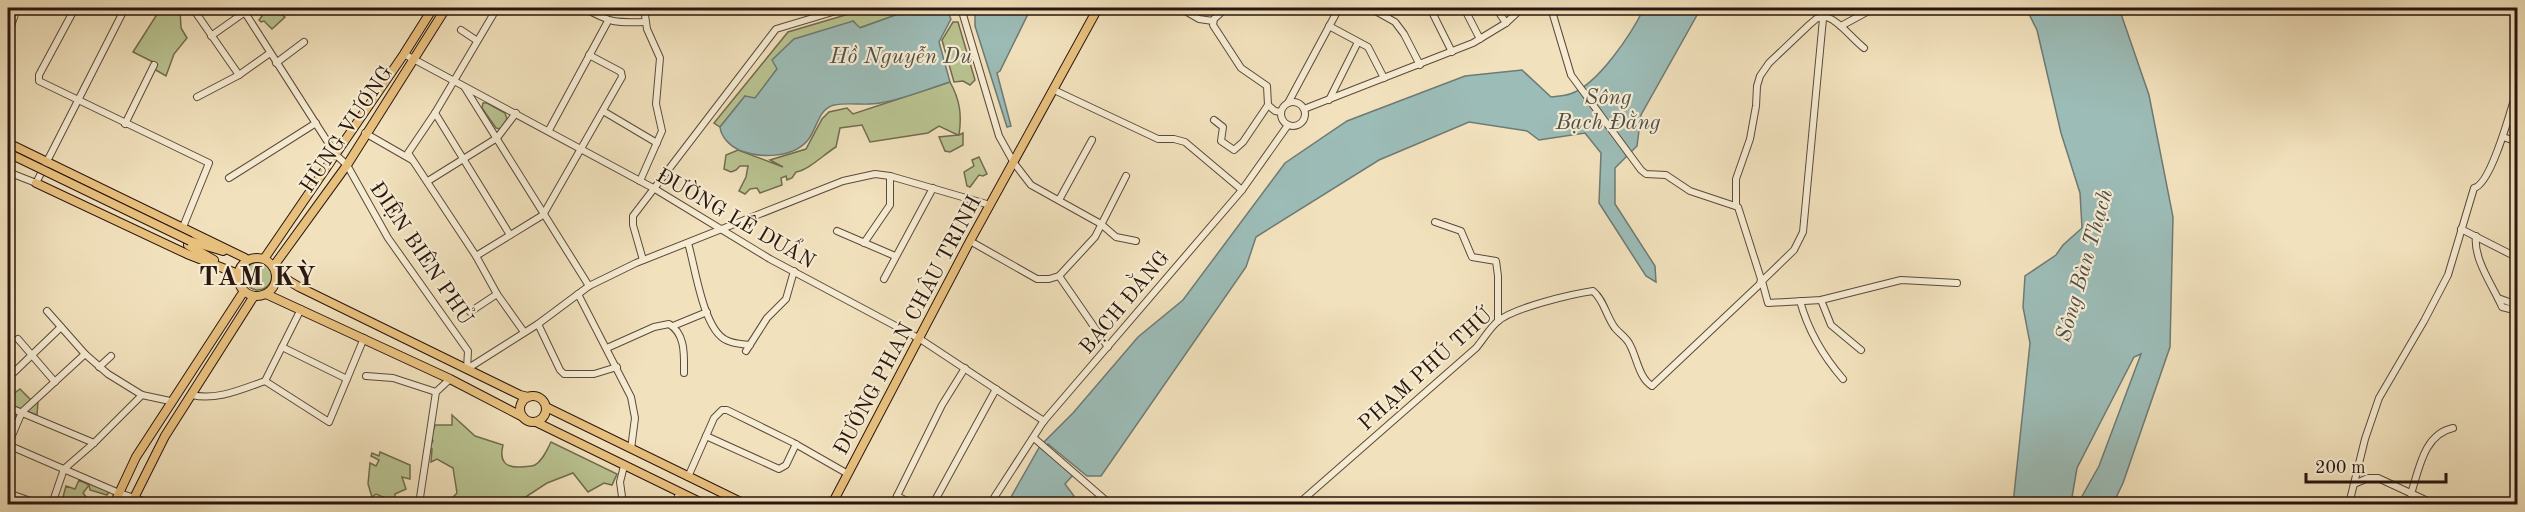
<svg xmlns="http://www.w3.org/2000/svg" width="2525" height="512" viewBox="0 0 2525 512" font-family="'Old Standard TT',serif">
<style>
.green{fill:#b9c391;stroke:#716c50;stroke-width:1.5}
.water{fill:#9cbcb7;stroke:#6e7a74;stroke-width:1.5;fill-rule:evenodd}
.lines{fill:none;stroke-linecap:round;stroke-linejoin:round}
.minor-casing{stroke:#5b493a;stroke-width:8}
.major-casing{stroke:#29160f;stroke-width:10}
.minor{stroke:#f6ecd3;stroke-width:6}
.major{stroke:#e8c07e;stroke-width:8}
.major-bridge-casing{stroke:#29160f;stroke-width:10;stroke-linecap:butt}
.major-bridge{stroke:#e8c07e;stroke-width:8}
.labels{text-anchor:middle;stroke-width:4.5;stroke-linejoin:round;paint-order:stroke}
.street-label{font-size:21px;fill:#29160f;stroke:#f6ecd3}
.water-label{font-size:22px;font-style:italic;fill:#51504a;stroke:#f6ecd3}
.district-label{font-size:27px;font-weight:bold;letter-spacing:1.5px;fill:#29160f;stroke:#f6ecd3}
</style>
<rect width="100%" height="100%" fill="#f1e1bc"/>
<filter id="stains"><feTurbulence type="fractalNoise" baseFrequency=".00333" numOctaves="4"/><feColorMatrix values="0 0 0 0 .2 0 0 0 0 .09 0 0 0 0 .02 0 0 0 .5 -.17"/></filter>
<radialGradient id="worn" r=".72"><stop offset=".6" stop-color="#630" stop-opacity="0"/><stop offset="1" stop-color="#630" stop-opacity=".3"/></radialGradient>
<g class="green">
<polygon points="161,8 183,8 180,9 181,28 187,38 174,54 166,76 154,69 155,63 133,52"/>
<polygon points="253,8 278,8 276,11 285,17 272,29 264,21 261,22 259,20 262,16"/>
<polygon points="869,8 897,8 896,15 859,28 853,21 777,69 755,99 745,96 720,127 714,123 788,32"/>
<polygon points="953,22 958,22 975,80 970,85 963,81 954,82 942,40"/>
<path d="M 950,82 C 960,100 962,115 959,135 L 963,133 L 963,145 L 950,152 L 945,151 L 939,137 L 958,135 L 939,126 L 928,133 L 870,142 L 862,125 L 840,128 L 836,147 C 823,155 810,169 796,172 L 792,178 L 787,180 L 786,176 L 781,178 L 782,185 L 760,193 L 757,188 L 750,189 L 745,194 L 739,191 L 746,177 L 748,166 L 740,166 L 736,170 L 731,172 L 724,169 L 726,155 L 738,150 L 783,167 L 770,160 L 806,149 L 822,119 L 829,112 L 847,108 L 853,114 Z"/>
<polygon points="483,103 487,103 505,113 507,119 501,129 496,128 482,108"/>
<polygon points="979,157 987,174 983,176 979,175 970,187 967,186 964,172 974,166 972,160"/>
<circle cx="258" cy="276" r="14"/>
<polygon points="20,389 31,400 38,401 37,415 8,404 8,398"/>
<polygon points="8,408 19,413 8,441"/>
<path d="M 452,415 L 475,436 L 503,445 C 499,461 505,468 521,467 C 526,466 531,467 535,465 C 543,460 547,450 551,442 L 617,474 L 612,485 L 604,483 L 588,492 L 573,473 L 547,483 L 515,504 L 454,504 L 451,499 L 457,493 L 453,468 L 437,459 L 431,462 L 432,449 L 429,447 L 433,441 L 431,438 L 435,425 L 452,425 Z"/>
<polygon points="380,452 410,465 410,479 402,477 406,489 395,494 395,499 390,500 376,494 372,497 368,484 370,463 376,466 379,460 371,456 372,453 379,456"/>
<polygon points="79,480 89,485 94,482 109,492 107,495 90,490 89,485 83,493 86,497 84,504 69,504 70,501 63,497 66,486 75,489"/>
</g>
<g class="water">
<path d="M 897,8 L 946,8 L 951,19 L 939,42 L 950,82 C 927,89 904,99 880,103 C 865,106 849,102 834,105 C 818,109 817,129 808,140 C 792,159 759,158 739,150 C 730,146 721,137 720,127 L 745,96 L 755,98 L 777,69 L 772,60 L 794,39 L 853,21 L 860,28 L 896,15 Z"/>
<polygon points="975,8 1031,8 1000,71 997,73 1011,126 1007,127 975,26"/>
<path d="M 1644,8 L 1701,8 L 1641,115 L 1637,146 L 1615,168 L 1615,204 L 1655,266 L 1656,282 L 1646,276 L 1599,203 L 1601,153 L 1585,133 L 1539,140 L 1527,131 L 1469,122 L 1379,160 L 1256,237 L 1246,267 L 1101,476 L 1087,476 L 1048,444 L 1044,448 L 1073,475 L 1065,484 L 1074,496 L 1069,504 L 1007,504 L 1040,446 L 1073,413 L 1138,337 L 1183,300 L 1285,163 L 1347,121 L 1465,76 L 1522,70 L 1551,97 C 1557,96 1564,96 1570,94 C 1598,85 1632,33 1644,8 Z"/>
<path d="M 2026,8 L 2119,8 L 2149,95 L 2173,217 L 2170,347 L 2123,483 L 2113,504 L 2013,504 L 2030,343 L 2023,307 L 2025,276 L 2056,255 L 2063,245 L 2082,228 L 2080,193 L 2061,133 L 2037,30 ZM 2141,354 L 2099,466 L 2081,498 L 2072,497 L 2077,468 L 2134,357 Z"/>
</g>
<g class="lines">
<defs>
<g id="minor">
<polyline points="75,8 39,75 39,81 209,163 183,227"/>
<polyline points="242,8 336,155 347,165 388,238 468,351 467,369"/>
<polyline points="497,8 435,113 510,235"/>
<path d="M 584,8 C 611,23 615,23 645,22"/>
<polyline points="961,8 999,136 1014,163 1031,185 1101,224 1116,237 1136,241"/>
<polyline points="1180,8 1199,19 1213,21"/>
<polyline points="1226,8 1214,19 1213,25 1241,68 1267,86 1268,105 1275,111 1281,112"/>
<polyline points="1370,8 1395,22 1404,34 1420,65"/>
<polyline points="1430,8 1452,52"/>
<polyline points="1464,8 1480,39"/>
<polyline points="1496,8 1506,23"/>
<polyline points="196,13 239,75"/>
<polyline points="1329,26 1368,47 1384,78"/>
<polyline points="1841,26 1874,8"/>
<polyline points="461,30 476,40"/>
<polyline points="8,35 17,8"/>
<polyline points="211,36 245,12"/>
<polyline points="404,54 655,189 770,259 920,339 1044,421"/>
<polyline points="276,63 304,42"/>
<polyline points="465,88 589,286"/>
<polyline points="1054,90 1158,139 1174,139 1185,142 1242,190"/>
<polyline points="197,97 239,75 270,53"/>
<polyline points="1329,100 1358,42"/>
<circle cx="1293" cy="114" r="12"/>
<polyline points="1288,103 1339,8"/>
<polyline points="1304,109 1473,43 1506,23 1522,8"/>
<polyline points="603,111 657,143"/>
<polyline points="435,113 408,153 476,256 497,294 524,332"/>
<polyline points="1214,120 1223,127 1221,141 1234,150 1243,142 1268,105"/>
<polyline points="125,124 154,65"/>
<polyline points="549,130 608,21"/>
<polyline points="365,133 412,160"/>
<polyline points="2503,137 2518,142"/>
<polyline points="8,172 36,183 125,8"/>
<polyline points="229,178 316,123"/>
<polyline points="428,181 497,138 516,113"/>
<polyline points="640,181 662,131 656,104 660,58 647,29 644,8"/>
<polyline points="1059,200 1092,140"/>
<path d="M 1736,205 L 1736,179 L 1750,139 L 1756,106 L 1757,86 L 1760,76 L 1769,63 L 1809,25 L 1816,19 L 1824,16 C 1840,21 1850,37 1864,48"/>
<polyline points="1435,222 1461,231 1472,257 1496,261 1498,276 1498,321"/>
<polyline points="2461,229 2518,258"/>
<polyline points="837,231 895,256"/>
<path d="M 2476,236 C 2473,259 2493,286 2502,307 L 2514,310 L 2518,313"/>
<polyline points="970,241 1037,279 1049,279 1059,276 1095,237 1126,176"/>
<path d="M 688,243 C 695,266 703,329 726,340 C 733,344 743,344 750,345"/>
<polyline points="864,243 890,205 890,176"/>
<polyline points="476,256 543,215 622,77 621,72 589,55"/>
<polyline points="643,260 633,225 633,216 776,29 846,8"/>
<polyline points="1059,276 1108,347"/>
<polyline points="884,279 933,188"/>
<polyline points="1762,281 1768,303 1821,300 1901,280 1957,283"/>
<polyline points="1761,282 1794,250 1803,232 1824,8"/>
<polyline points="578,294 631,397 635,418 631,449"/>
<polyline points="2498,298 2509,302 2518,303"/>
<polyline points="1821,300 1831,325 1861,350"/>
<path d="M 1800,301 C 1808,330 1823,356 1843,379"/>
<polyline points="301,309 265,381 329,422 364,338"/>
<polyline points="47,311 85,354 108,374 142,395 170,401"/>
<polyline points="470,312 497,294"/>
<polyline points="538,324 560,370 564,374 594,374 617,367"/>
<polyline points="673,326 707,312"/>
<polyline points="18,339 55,382"/>
<polyline points="282,347 347,379"/>
<path d="M 607,348 L 654,327 L 669,324 C 686,334 684,356 684,373"/>
<polyline points="746,351 767,318 786,299 794,271"/>
<polyline points="99,367 111,356"/>
<polyline points="467,369 538,324 589,286 636,263 843,181 875,174 890,176 990,205"/>
<polyline points="366,376 393,378 436,392"/>
<polyline points="8,378 61,327"/>
<path d="M 192,395 C 216,401 242,389 265,381"/>
<polyline points="8,407 94,443"/>
<polyline points="706,436 779,469 786,465 796,444"/>
<polyline points="1034,438 1110,504"/>
<polyline points="8,445 119,493 153,504"/>
<polyline points="8,445 22,412 85,354"/>
<polyline points="688,477 714,418 722,410 727,410 792,442 848,474"/>
<polyline points="2354,484 2368,478 2378,478 2434,504"/>
<polyline points="8,493 39,504"/>
<path d="M 2411,494 C 2419,469 2424,434 2453,428"/>
<polyline points="897,496 913,504"/>
<polyline points="52,504 64,469 94,443 142,395"/>
<polyline points="419,504 436,392 450,379"/>
<polyline points="623,504 620,482 624,466"/>
<polyline points="674,504 680,493"/>
<polyline points="893,504 942,405 965,368"/>
<polyline points="933,504 996,389"/>
<polyline points="990,504 1043,422 1242,190 1288,125"/>
<path d="M 1298,504 L 1476,348 C 1483,340 1489,329 1497,322 C 1512,308 1572,294 1593,291 C 1604,300 1606,316 1615,328 C 1620,334 1627,338 1630,345 C 1637,358 1639,378 1652,386 L 1760,284 L 1761,279 L 1738,207 L 1690,191 L 1666,175 L 1646,174 L 1641,170 L 1571,75 L 1551,8"/>
<path d="M 2349,504 L 2365,439 L 2379,398 L 2424,321 L 2448,275 L 2474,188 C 2492,184 2512,105 2518,86"/>
</g>
<g id="major">
<polyline points="8,143 245,258"/>
<polyline points="36,183 187,254 233,272"/>
<polyline points="190,241 223,251"/>
<polyline points="188,245 214,260"/>
<circle cx="257" cy="277" r="19"/>
<polyline points="264,259 404,54 433,8"/>
<polyline points="273,267 347,165 446,8"/>
<polyline points="276,273 299,287 520,395 528,397"/>
<polyline points="266,294 450,379 523,417"/>
<circle cx="533" cy="409" r="13"/>
<polyline points="546,407 745,504"/>
<polyline points="536,422 704,504"/>
<polyline points="114,504 136,457 244,291"/>
<polyline points="131,504 165,436 254,296"/>
<polyline points="832,504 970,241 1098,8"/>
</g>
</defs>
<use href="#minor" class="minor-casing"/>
<use href="#major" class="major-casing"/>
<use href="#minor" class="minor"/>
<use href="#major" class="major"/>
<defs>
<polyline id="major-bridge" points="8,153 190,241"/>
</defs>
<use href="#major-bridge" class="major-bridge-casing"/>
<use href="#major-bridge" class="major-bridge"/>
</g>
<g class="labels">
<g class="street-label">
<text transform="translate(346 129) rotate(-56)" y="7">HÙNG VƯƠNG</text>
<text transform="translate(736 218) rotate(30)" y="7">ĐƯỜNG LÊ DUẨN</text>
<text transform="translate(422 253) rotate(56)" y="7">ĐIỆN BIÊN PHỦ</text>
<text transform="translate(1124 302) rotate(-50)" y="7">BẠCH ĐẰNG</text>
<text transform="translate(907 325) rotate(-62)" y="7">ĐƯỜNG PHAN CHÂU TRINH</text>
<text transform="translate(1425 369) rotate(-42)" y="7">PHẠM PHÚ THỨ</text>
</g>
<g class="water-label">
<text x="901" y="63">Hồ Nguyễn Du</text>
<text x="1608" y="104">Sông<tspan x="1608" dy="25">Bạch Đằng</tspan></text>
<text transform="translate(2083 265) rotate(-74)" y="8">Sông Bàn Thạch</text>
</g>
<g class="district-label">
<text x="258" y="285">TAM KỲ</text>
</g>
</g>
<rect width="2525" height="512" fill="none" stroke="#f1e1bc" stroke-width="30"/>
<rect x="9" y="9" width="2507" height="494" fill="none" stroke="#29160f" stroke-width="3"/>
<rect x="15" y="15" width="2495" height="482" fill="none" stroke="#29160f" stroke-width="1.5"/>
<path d="M2306 473v9h140v-9" fill="none" stroke="#29160f" stroke-width="3"/>
<text x="2315" y="473" font-size="18" fill="#29160f" stroke="#f6ecd3" stroke-width="4.5" paint-order="stroke">200 m</text>
<rect width="100%" height="100%" filter="url(#stains)"/>
<rect width="100%" height="100%" fill="url(#worn)"/>
</svg>
